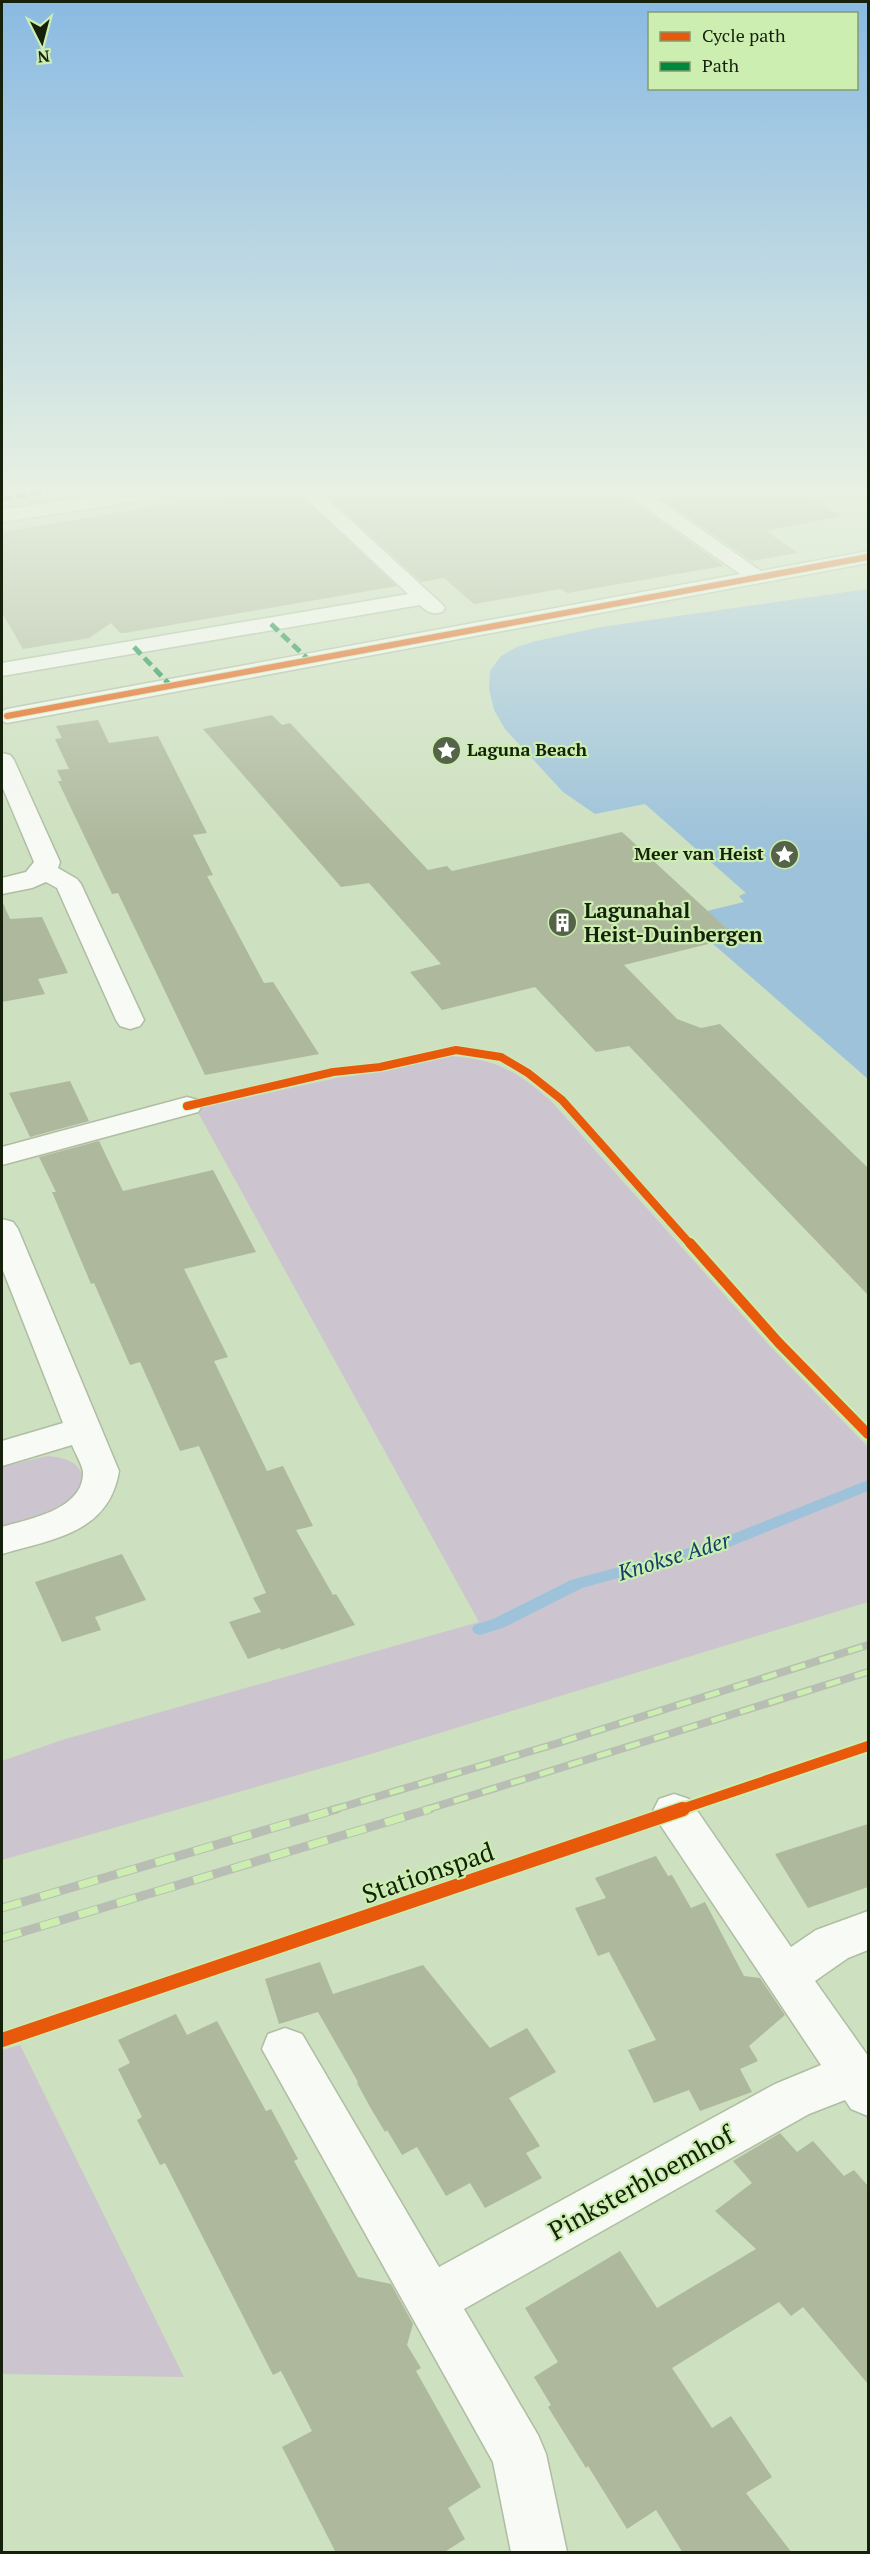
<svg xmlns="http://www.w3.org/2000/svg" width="870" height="2554" viewBox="0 0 870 2554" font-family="'PT Serif',serif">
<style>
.green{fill:#ccc5d0}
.water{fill:#9dc2da}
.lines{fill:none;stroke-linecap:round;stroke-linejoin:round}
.stream{fill:#9dc2da;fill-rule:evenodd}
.building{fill:#aeb89c}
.minor-casing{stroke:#afbda3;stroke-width:3}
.minor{fill:#f8faf5;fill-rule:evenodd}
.rail-far1-casing{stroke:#b9beb5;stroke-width:8}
.rail-casing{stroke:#b9beb5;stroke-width:9}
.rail-far1{stroke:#cceeb1;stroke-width:5;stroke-dasharray:15;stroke-linecap:butt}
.rail{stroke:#cceeb1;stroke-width:7;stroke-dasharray:20;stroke-linecap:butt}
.quiet{stroke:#00873e;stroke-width:5;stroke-dasharray:10 5;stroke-linecap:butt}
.cycleway-far3-casing{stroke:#cceeb1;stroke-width:8}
.cycleway-far2-casing{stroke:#cceeb1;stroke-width:10}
.cycleway-far1-casing{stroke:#cceeb1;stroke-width:14}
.cycleway-casing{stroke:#cceeb1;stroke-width:17}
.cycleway-far3{stroke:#e8590c;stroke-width:6}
.cycleway-far2{stroke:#e8590c;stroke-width:8}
.cycleway-far1{stroke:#e8590c;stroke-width:10}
.cycleway{stroke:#e8590c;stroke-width:14}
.labels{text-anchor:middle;stroke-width:4.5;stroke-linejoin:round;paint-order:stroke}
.far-poi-label{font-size:18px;font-weight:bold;fill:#15210a;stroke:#cceeb1;text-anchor:start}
.poi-label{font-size:21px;font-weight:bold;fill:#15210a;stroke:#cceeb1;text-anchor:start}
.water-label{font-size:22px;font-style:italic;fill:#11406d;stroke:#cceeb1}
.near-street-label{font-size:26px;fill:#15210a;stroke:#cceeb1}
</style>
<rect width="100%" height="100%" fill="#cde0bf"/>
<g class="green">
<polygon points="2,488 20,488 36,505 2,510"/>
<path d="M 451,1056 C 499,1060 516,1071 552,1102 L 769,1345 L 868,1447 L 868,1602 L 371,1754 L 2,1860 L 2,1761 L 62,1740 L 479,1622 L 196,1109 L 336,1078 L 382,1072 Z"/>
<path d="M 47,1456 C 59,1457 73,1459 80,1470 C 100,1503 21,1520 2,1526 L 2,1467 Z"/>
<polygon points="20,2045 184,2377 2,2374 2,2050"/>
</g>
<polygon class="water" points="868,589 868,1079 712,943 736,937 707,911 744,902 739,896 746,893 645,804 595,814 563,792 505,729 494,710 489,689 490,671 501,656 517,647 536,641 601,627"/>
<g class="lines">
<polygon class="stream" points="868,1480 868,1491 724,1549 582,1588 505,1627 480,1635 474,1633 472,1629 474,1625 493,1619 571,1580 715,1541"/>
</g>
<g class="building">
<polygon points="293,488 397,586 125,633 120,633 111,623 89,638 23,649 2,613 2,532 176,503"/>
<polygon points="318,488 619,488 622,494 724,566 567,593 561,589 474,604 444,578 421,582"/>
<polygon points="690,488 795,488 841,516 766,531 798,553 751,561 662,499 686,494"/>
<polygon points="272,715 282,725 290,723 428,870 447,866 452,871 622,832 736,937 624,965 677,1019 701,1028 720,1024 868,1168 868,1295 629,1046 596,1052 535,987 442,1010 410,972 441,964 369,883 341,887 203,729"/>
<polygon points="98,720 109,743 158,736 207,833 193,835 213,875 207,876 264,983 273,982 319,1054 205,1075 118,893 112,894 58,781 62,781 57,770 69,769 55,739 62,738 56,726"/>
<polygon points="2,901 10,919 42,917 68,973 38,979 45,994 2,1002"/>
<polygon points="70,1081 89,1121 30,1137 9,1093"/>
<polygon points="99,1141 123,1191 213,1170 256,1252 184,1269 228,1357 214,1361 267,1471 283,1466 313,1526 296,1530 333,1595 336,1594 355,1625 281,1650 280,1648 248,1659 229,1622 261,1612 253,1598 266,1593 199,1446 180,1451 140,1362 130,1365 94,1283 91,1284 52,1192 56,1192 39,1157"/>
<polygon points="122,1554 146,1600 95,1617 101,1630 62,1642 35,1582"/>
<polygon points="868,1824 868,1887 808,1908 775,1854"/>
<polygon points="656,1856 668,1876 672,1875 691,1908 705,1902 744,1976 760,1978 785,2015 749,2046 758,2061 740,2069 752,2092 700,2111 689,2090 654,2103 628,2050 656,2040 609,1952 598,1956 575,1908 606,1898 595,1878"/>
<polygon points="320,1962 333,1994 423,1965 490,2048 527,2028 556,2072 509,2098 540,2146 526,2153 542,2178 485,2208 470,2183 446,2196 417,2147 402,2155 387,2130 385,2132 370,2107 357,2083 358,2082 318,2012 279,2024 265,1979"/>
<polygon points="176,2014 187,2035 217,2021 266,2111 271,2109 298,2159 294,2161 358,2277 391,2284 413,2324 407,2345 421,2368 416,2371 481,2487 448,2508 465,2539 443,2553 336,2553 282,2447 312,2431 281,2371 273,2375 165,2163 160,2165 137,2120 142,2117 118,2069 130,2063 118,2040"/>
<polygon points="780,2133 797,2152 813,2141 844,2176 854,2170 868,2186 868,2384 803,2307 791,2316 779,2302 672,2368 712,2428 731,2416 772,2477 746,2493 792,2553 683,2553 656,2510 627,2529 588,2466 586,2468 548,2407 551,2405 534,2377 558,2362 525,2308 620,2251 657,2308 756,2249 715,2211 752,2183 733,2161"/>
</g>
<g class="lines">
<defs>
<g id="minor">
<polygon points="146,488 190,488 188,492 181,494 2,522 2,510"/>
<path d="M 295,488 L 315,488 L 442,604 L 445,608 L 442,612 C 432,615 427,612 420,605 L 2,676 L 2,663 L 408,594 Z"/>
<polygon points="621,488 688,488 686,492 656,498 761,571 868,551 868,563 7,723 2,721 2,711 7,709 740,574 623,492"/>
<polygon points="2,753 10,755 14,760 60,862 58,868 77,879 81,884 144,1020 140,1026 130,1029 120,1026 116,1020 57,888 46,882 32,888 2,894 2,878 26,872 34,862 2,786"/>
<polygon points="187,1097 198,1100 202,1106 198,1112 2,1165 2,1147"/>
<path d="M 2,1219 L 13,1222 L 18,1229 L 119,1471 C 109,1533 53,1539 2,1554 L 2,1527 C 28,1519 84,1510 83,1472 C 82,1464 75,1453 72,1445 L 2,1466 L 2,1441 L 63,1423 L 2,1268 Z"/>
<polygon points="674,1794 689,1799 791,1947 816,1930 868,1911 868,1950 848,1958 815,1981 868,2056 868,2116 851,2109 845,2100 809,2114 464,2309 538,2435 546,2454 567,2552 511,2552 493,2462 262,2049 268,2034 285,2028 302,2034 439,2267 775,2084 821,2065 659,1823 653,1811 659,1799"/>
</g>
</defs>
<use href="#minor" class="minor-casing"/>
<use href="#minor" class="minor"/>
<defs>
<g id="rail-far1">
<polyline points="332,1810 555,1744 868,1645"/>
<polyline points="425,1810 868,1672"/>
</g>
<g id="rail">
<polyline points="2,1908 337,1809"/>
<polyline points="2,1938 430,1809"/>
</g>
</defs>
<use href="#rail-far1" class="rail-far1-casing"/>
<use href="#rail" class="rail-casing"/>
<use href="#rail-far1" class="rail-far1"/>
<use href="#rail" class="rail"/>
<g class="quiet">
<polyline points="2,499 49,491"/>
<polyline points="271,624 309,660"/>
<polyline points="134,647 170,685"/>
</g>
<defs>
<polyline id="cycleway-far3" points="7,716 868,557"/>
<polyline id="cycleway-far2" points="187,1106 333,1072 380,1067 456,1050 501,1057 528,1073 562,1100 691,1245"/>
<g id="cycleway-far1">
<polyline points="690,1243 778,1342 868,1434"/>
<polyline points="679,1810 868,1746"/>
</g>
<polyline id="cycleway" points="2,2040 683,1809"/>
</defs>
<use href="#cycleway-far3" class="cycleway-far3-casing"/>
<use href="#cycleway-far2" class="cycleway-far2-casing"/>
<use href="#cycleway-far1" class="cycleway-far1-casing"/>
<use href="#cycleway" class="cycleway-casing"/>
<use href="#cycleway-far3" class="cycleway-far3"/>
<use href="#cycleway-far2" class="cycleway-far2"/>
<use href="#cycleway-far1" class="cycleway-far1"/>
<use href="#cycleway" class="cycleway"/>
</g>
<linearGradient id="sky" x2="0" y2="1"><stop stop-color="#8abae2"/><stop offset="0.58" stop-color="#e8f1e2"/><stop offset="1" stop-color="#e8f1e2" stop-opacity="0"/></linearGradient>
<rect width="870" height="845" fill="url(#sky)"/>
<defs>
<symbol id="sight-disc" viewBox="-11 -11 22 22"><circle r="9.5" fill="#556449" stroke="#cceeb1"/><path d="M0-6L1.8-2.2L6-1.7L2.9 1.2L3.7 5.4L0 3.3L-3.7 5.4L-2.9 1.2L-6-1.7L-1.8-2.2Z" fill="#fff"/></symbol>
<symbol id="building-disc" viewBox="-11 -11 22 22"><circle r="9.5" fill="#556449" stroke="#cceeb1"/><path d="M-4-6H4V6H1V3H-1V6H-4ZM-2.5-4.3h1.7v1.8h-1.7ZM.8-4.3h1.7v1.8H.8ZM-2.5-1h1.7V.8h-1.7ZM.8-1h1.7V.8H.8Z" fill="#fff"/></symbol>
</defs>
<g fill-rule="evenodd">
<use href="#sight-disc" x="430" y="734" width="33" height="33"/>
<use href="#sight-disc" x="768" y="838" width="33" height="33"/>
<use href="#building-disc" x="546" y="906" width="33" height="33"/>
</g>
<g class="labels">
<g class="far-poi-label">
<text x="467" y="756">Laguna Beach</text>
<text x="764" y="860" text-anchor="end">Meer van Heist</text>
</g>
<g class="poi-label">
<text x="584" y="918">Lagunahal<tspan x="584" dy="24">Heist-Duinbergen</tspan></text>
</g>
<g class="water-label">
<text transform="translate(674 1556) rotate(-17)" y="8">Knokse Ader</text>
</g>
<g class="near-street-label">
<text transform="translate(428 1873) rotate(-19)" y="9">Stationspad</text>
<text transform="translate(641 2183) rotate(-29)" y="9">Pinksterbloemhof</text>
</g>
</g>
<rect width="870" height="2554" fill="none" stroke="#15210a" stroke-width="6"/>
<rect x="648" y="12" width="210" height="78" fill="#cceeb1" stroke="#839c6e" stroke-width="1.5"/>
<rect x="660" y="32" width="30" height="9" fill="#e8590c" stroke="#839c6e" stroke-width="1.5"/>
<text x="702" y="42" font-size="18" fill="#15210a">Cycle path</text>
<rect x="660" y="62" width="30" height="9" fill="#00873e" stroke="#839c6e" stroke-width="1.5"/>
<text x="702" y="72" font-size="18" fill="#15210a">Path</text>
<g transform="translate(42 42) rotate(174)" stroke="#cceeb1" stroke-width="4.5" paint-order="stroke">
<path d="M0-4.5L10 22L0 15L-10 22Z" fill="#15210a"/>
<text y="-9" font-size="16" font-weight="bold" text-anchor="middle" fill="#15210a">N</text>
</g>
</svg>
